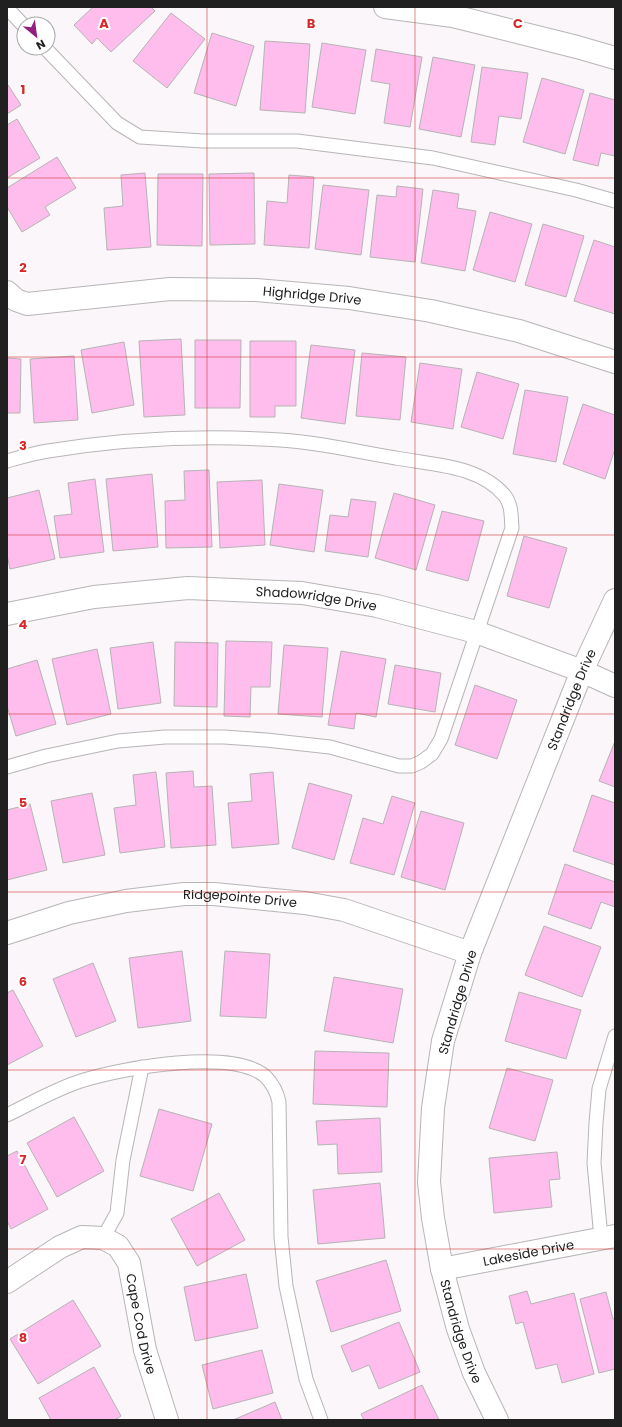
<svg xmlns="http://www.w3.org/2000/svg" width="622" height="1427" viewBox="0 0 622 1427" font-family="Poppins,sans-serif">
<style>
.building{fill:#febded;stroke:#b6b3b5}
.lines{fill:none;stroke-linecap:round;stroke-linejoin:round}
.lane-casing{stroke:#b8b5b7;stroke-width:15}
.street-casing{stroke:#b8b5b7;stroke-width:24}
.secondary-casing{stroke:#b8b5b7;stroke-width:24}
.lane{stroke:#fff;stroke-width:13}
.street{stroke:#fff;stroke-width:22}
.secondary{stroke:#fff;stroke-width:22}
.grid{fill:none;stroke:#d62828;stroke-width:1;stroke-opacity:0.55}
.labels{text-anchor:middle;stroke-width:4;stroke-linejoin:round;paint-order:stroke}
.street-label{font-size:13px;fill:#212021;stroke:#fff}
.grid-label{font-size:13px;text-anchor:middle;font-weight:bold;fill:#d62828;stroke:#fff;stroke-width:4;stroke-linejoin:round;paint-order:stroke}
</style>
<rect width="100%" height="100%" fill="#faf6f9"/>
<g class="building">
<polygon points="93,7 151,7 155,11 111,52 97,38 92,44 74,25"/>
<polygon points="171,13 205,39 167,88 133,61"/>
<polygon points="212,33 254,46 236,106 194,93"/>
<polygon points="265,41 310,44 305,113 260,110"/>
<polygon points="322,43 366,50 355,114 312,107"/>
<polygon points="376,49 422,57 410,127 384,123 390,84 371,81"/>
<polygon points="433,57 475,65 461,137 419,129"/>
<polygon points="482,67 528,73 521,119 499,116 495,145 471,142"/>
<polygon points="542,78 584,90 565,154 523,142"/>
<polygon points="8,85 21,105 7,114 7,86"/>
<polygon points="590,93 615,100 615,156 601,153 598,166 573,160"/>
<polygon points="17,119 40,158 7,178 7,125"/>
<polygon points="57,157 76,188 45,207 50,215 22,232 7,207 7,188"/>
<polygon points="145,173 151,247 107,250 104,208 123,206 121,175"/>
<polygon points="254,173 255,244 210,245 209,174"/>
<polygon points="158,174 203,174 202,246 157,245"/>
<polygon points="289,175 314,177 309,248 264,245 267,201 287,203"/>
<polygon points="323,185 369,190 361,255 315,249"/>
<polygon points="397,186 423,189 415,262 370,257 377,195 396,197"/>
<polygon points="433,190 459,194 457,208 476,211 465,271 421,263"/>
<polygon points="490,212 532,224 515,282 473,270"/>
<polygon points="543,224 584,236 566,297 525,285"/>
<polygon points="594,240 615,247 615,314 574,301"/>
<polygon points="181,339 185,415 144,417 139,341"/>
<polygon points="195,340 241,340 240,408 195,408"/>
<polygon points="250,341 296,341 296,406 275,406 275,417 250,417"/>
<polygon points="124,342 134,405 92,413 81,350"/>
<polygon points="311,345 355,350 345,424 301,418"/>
<polygon points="362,353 406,357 400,420 356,416"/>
<polygon points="74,356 78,420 34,423 30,359"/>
<polygon points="7,358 21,359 20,413 7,413"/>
<polygon points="420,363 462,369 453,429 411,422"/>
<polygon points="477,372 519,384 503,439 461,427"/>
<polygon points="525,390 568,397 556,462 513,454"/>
<polygon points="583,404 615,415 615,449 605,479 563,464"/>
<polygon points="209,470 212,547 166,548 165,501 185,500 184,471"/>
<polygon points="152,474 158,547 113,551 106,479"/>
<polygon points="95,479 104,552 60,558 54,516 72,514 68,483"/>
<polygon points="262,480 265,545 220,548 217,482"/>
<polygon points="279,484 323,490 314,552 270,545"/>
<polygon points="39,490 55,559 10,569 7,555 7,498"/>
<polygon points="394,493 435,505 416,570 375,558"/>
<polygon points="351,499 376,502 368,557 325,551 330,515 348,517"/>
<polygon points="442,511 484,521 468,581 426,570"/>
<polygon points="524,536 567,548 549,608 507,596"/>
<polygon points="226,641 272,642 270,687 251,687 250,717 224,716"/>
<polygon points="153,642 161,703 118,709 110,648"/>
<polygon points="175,642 218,643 217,707 174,706"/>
<polygon points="284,645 328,648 322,717 278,714"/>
<polygon points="97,649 111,714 67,725 52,659"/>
<polygon points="341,651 386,659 376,717 356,713 354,729 328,725"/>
<polygon points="37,660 56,724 16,736 7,706 7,669"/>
<polygon points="395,665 441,673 435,712 388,704"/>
<polygon points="475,685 517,700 497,759 455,745"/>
<polygon points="615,741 615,787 599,781"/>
<polygon points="193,771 194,787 212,786 216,845 171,848 166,773"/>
<polygon points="156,772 165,847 120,853 114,808 136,805 133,775"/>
<polygon points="273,772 279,844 232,848 228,803 252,801 250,774"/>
<polygon points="309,783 352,795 334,860 292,848"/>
<polygon points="92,793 105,855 63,863 51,801"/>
<polygon points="592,795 615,803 615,865 573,851"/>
<polygon points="392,796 415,803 394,875 350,863 363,818 383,824"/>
<polygon points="30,804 47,870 7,880 7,810"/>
<polygon points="421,811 464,823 445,890 401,877"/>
<polygon points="565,864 615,882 615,907 601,902 591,929 548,914"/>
<polygon points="544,926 601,947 582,997 525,975"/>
<polygon points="182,951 191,1021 138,1028 129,958"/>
<polygon points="225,951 270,954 266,1018 220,1016"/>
<polygon points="93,963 116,1021 76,1037 53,979"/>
<polygon points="334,977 403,989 393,1043 324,1031"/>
<polygon points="13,990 43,1046 7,1065 7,993"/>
<polygon points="519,992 581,1010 566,1059 505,1041"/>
<polygon points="315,1051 389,1053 387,1107 313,1104"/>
<polygon points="507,1068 553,1080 535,1141 489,1128"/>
<polygon points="159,1109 212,1124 193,1191 140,1176"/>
<polygon points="74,1117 104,1171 57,1197 27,1143"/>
<polygon points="380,1118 382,1172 338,1174 337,1144 318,1145 316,1121"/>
<polygon points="17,1151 48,1209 11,1229 7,1221 7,1156"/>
<polygon points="557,1152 560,1179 549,1180 552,1207 494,1213 489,1158"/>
<polygon points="380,1183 385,1238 318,1244 313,1190"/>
<polygon points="219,1193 245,1240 197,1266 171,1219"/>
<polygon points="386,1260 401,1311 331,1332 316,1281"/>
<polygon points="246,1274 258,1328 195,1341 184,1287"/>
<polygon points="527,1291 531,1304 574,1293 594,1374 562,1383 557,1364 536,1369 523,1322 516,1324 509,1296"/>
<polygon points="606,1292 613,1319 615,1318 615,1369 599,1373 580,1299"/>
<polygon points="73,1300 101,1346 38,1384 10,1339"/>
<polygon points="399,1322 420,1372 379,1389 369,1365 352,1372 341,1346"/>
<polygon points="262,1350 273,1393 213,1409 202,1365"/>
<polygon points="94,1367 121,1416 115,1420 51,1420 39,1398"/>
<polygon points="422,1385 439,1420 364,1420 361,1414"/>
<polygon points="275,1402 282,1420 233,1420"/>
</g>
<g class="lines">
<defs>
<g id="lane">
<polyline points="7,8 24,26"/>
<polyline points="45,48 117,123 140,137 203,141 297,141 433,158 576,190 615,201"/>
<path d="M 7,461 C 21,457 34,453 48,451 C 124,439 203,435 280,440 C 319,442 358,452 396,458 C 433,465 479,465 505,496 C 512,505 511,517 512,528 L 441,739 L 432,754 L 421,762 L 412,766 L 399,766 L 330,747 L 266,740 L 224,737 L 165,737 L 118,741 L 46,756 L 7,767"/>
<path d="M 7,1115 C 32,1103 57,1088 84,1080 C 124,1068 231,1048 265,1076 C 272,1083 277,1092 279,1102 L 281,1237 L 286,1286 L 306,1379 L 321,1420"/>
<polyline points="103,1238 117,1213 123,1160 142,1067"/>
<polyline points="601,1238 594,1163 596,1123 599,1089 615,1036"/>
</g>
<g id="street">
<polyline points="385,7 453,16 577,47 615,58"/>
<path id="s1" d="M 7,292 L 16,300 L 27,304 L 170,289 L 256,290 L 349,298 L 431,311 L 519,331 L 615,362"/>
<path id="s2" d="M 7,614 L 94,597 L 188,588 L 302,593 L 377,606 L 476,632 L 582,671 L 615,686"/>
<path id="s3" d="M 470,953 L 443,1041 L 433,1108 L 429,1182 L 433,1218 L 442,1269 L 458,1329 L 474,1373 L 497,1420"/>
<path id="s4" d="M 442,1269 L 615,1236"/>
<path id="s5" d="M 7,1282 L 60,1247 L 82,1237 L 103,1238 L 118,1246 L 129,1263 L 145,1350 L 167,1420"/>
</g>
<g id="secondary">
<path id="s6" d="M 7,933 L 69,913 L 126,901 L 184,894 L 214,894 L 305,903 L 344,910 L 470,953 L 582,671 L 615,600"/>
</g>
</defs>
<use href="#lane" class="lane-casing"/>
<use href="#street" class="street-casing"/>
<use href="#secondary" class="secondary-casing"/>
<use href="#lane" class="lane"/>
<use href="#street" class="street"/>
<use href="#secondary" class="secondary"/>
</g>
<path class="grid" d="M 207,7 L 207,1420M 415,7 L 415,1420M 7,178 L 615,178M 7,357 L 615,357M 7,535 L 615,535M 7,714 L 615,714M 7,892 L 615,892M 7,1070 L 615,1070M 7,1249 L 615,1249"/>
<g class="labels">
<g class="street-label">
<text dy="5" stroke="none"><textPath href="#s1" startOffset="310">Highridge Drive</textPath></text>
<text dy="5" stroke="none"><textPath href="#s2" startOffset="312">Shadowridge Drive</textPath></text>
<text dy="5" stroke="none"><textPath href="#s6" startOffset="749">Standridge Drive</textPath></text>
<text dy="5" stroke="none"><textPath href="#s6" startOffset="238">Ridgepointe Drive</textPath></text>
<text transform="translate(457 1002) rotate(-74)" y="5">Standridge Drive</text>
<text dy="5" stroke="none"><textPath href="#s4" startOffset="88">Lakeside Drive</textPath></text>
<text dy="5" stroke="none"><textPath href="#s5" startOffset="208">Cape Cod Drive</textPath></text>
<text dy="5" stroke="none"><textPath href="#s3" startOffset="387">Standridge Drive</textPath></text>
</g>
</g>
<g class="grid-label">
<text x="104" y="28">A</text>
<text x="311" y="28">B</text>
<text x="518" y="28">C</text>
<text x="23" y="94">1</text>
<text x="23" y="272">2</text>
<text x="23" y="450">3</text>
<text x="23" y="629">4</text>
<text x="23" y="807">5</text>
<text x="23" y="986">6</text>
<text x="23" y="1164">7</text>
<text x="23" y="1342">8</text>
</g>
<rect width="622" height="1427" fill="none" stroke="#212021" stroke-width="16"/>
<g transform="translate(36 36) rotate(151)"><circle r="19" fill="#ffffff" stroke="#a6a6a6"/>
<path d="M0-3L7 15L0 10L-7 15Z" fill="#921f7f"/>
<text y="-6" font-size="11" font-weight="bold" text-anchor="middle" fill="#212021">N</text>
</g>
</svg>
